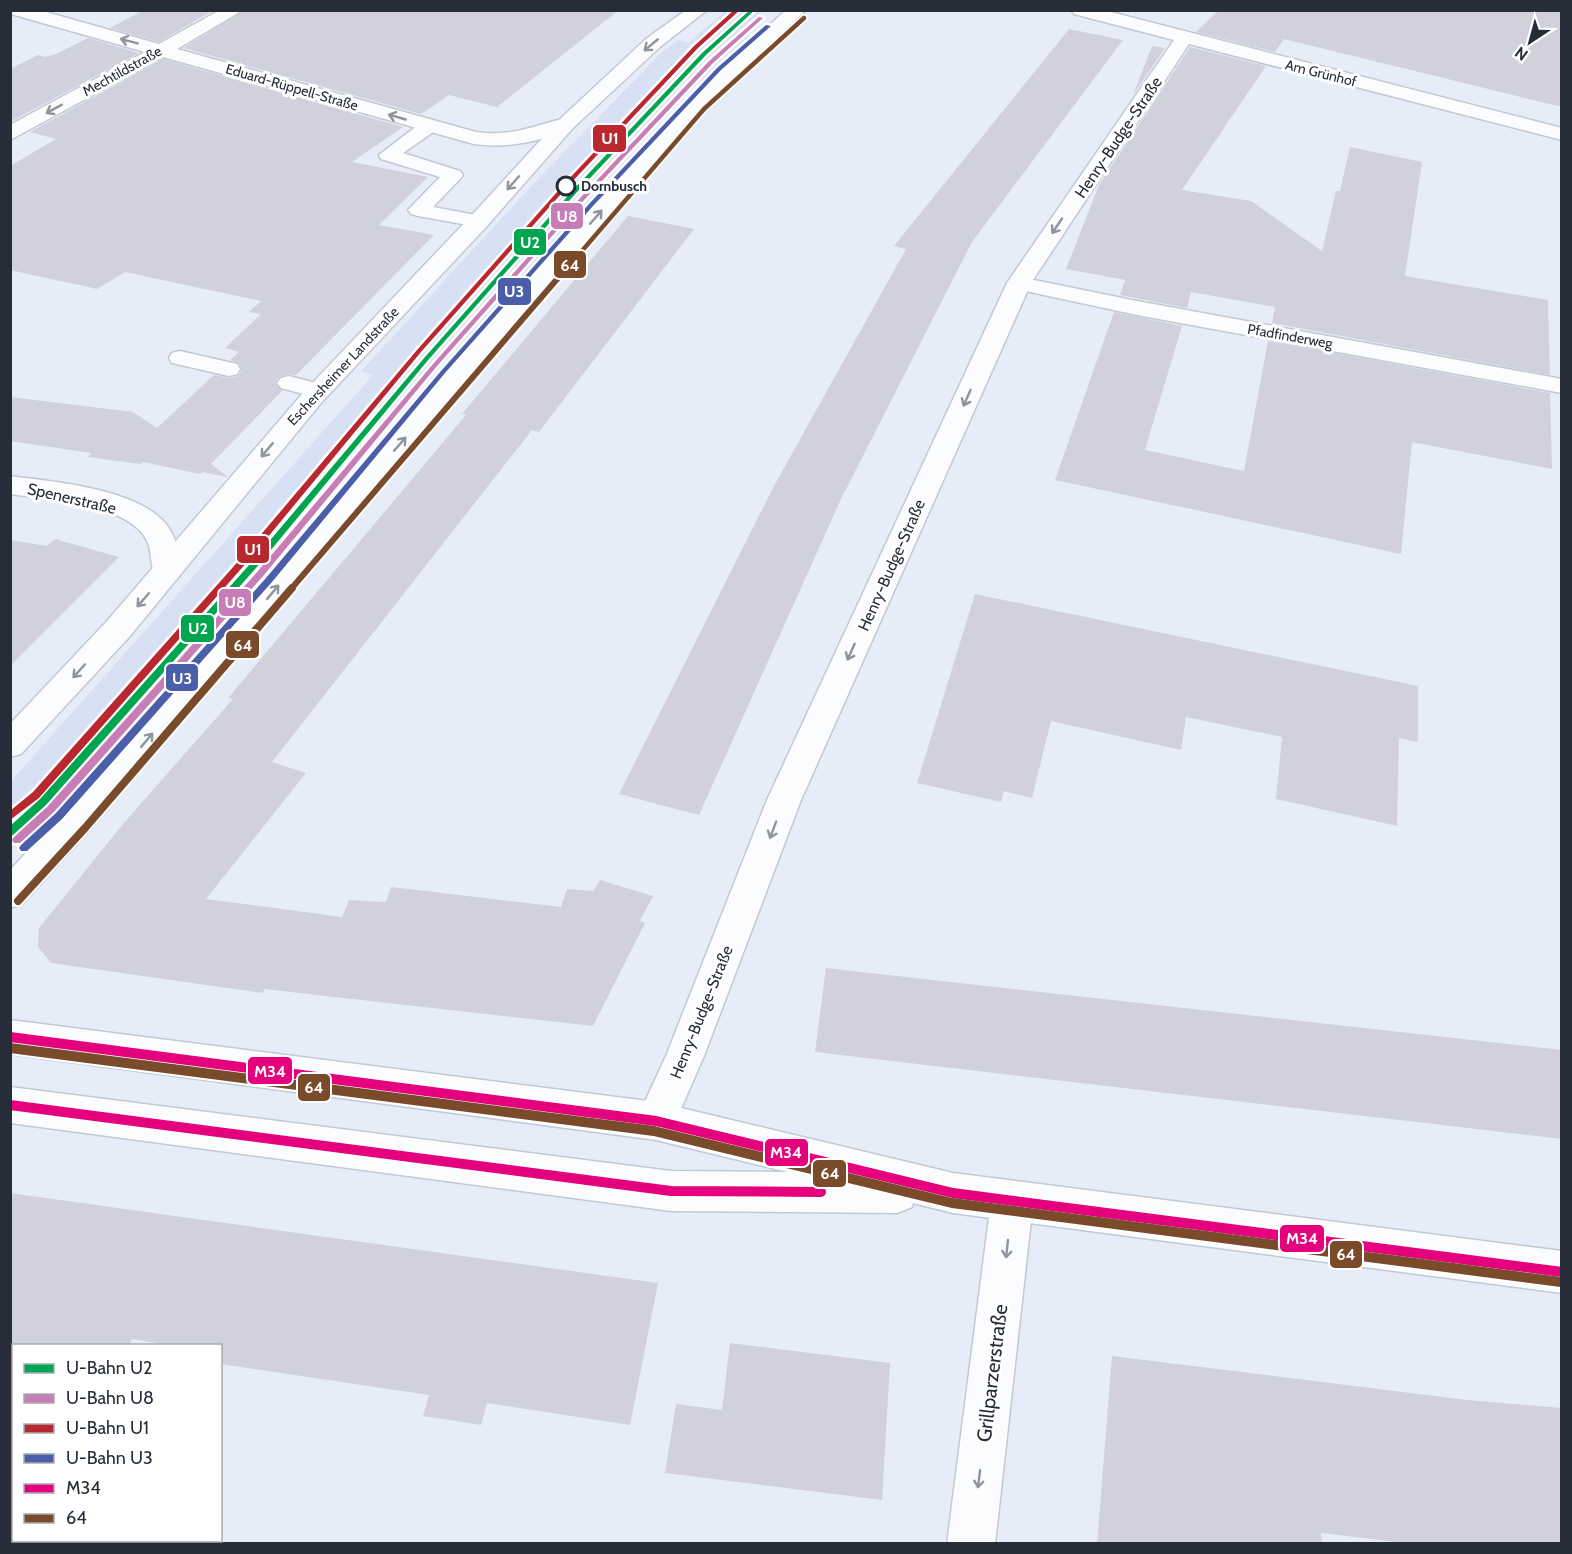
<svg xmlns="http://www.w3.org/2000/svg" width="1572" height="1554" viewBox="0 0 1572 1554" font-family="Cabin,sans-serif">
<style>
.built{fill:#d8e1f3}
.building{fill:#d0d1dd}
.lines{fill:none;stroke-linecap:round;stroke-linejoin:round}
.lane-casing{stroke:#c2c9d4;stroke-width:3}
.street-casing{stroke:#c2c9d4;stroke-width:3}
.secondary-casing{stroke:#c2c9d4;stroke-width:3}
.primary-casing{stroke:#c2c9d4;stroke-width:3}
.lane{fill:#fbfcfe;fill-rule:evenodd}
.street{fill:#fbfcfe;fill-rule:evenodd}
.secondary{fill:#fbfcfe;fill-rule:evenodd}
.primary{fill:#fbfcfe;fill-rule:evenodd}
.bus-1-casing{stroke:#fff;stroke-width:14}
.bus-2-far3-casing{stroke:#fff;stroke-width:8}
.bus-2-far2-casing{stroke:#fff;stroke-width:10}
.bus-2-far1-casing{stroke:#fff;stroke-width:12}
.bus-2-casing{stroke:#fff;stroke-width:14}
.bus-1{stroke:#e5007d;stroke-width:10}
.bus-2-far3{stroke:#7a4b2a;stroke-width:4.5}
.bus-2-far2{stroke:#7a4b2a;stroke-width:6}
.bus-2-far1{stroke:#7a4b2a;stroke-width:8}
.bus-2{stroke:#7a4b2a;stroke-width:10}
.metro-1-casing{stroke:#fff;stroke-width:5}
.metro-2-casing{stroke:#fff;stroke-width:5}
.metro-3-casing{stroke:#fff;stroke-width:5}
.metro-4-casing{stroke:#fff;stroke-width:5}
.metro-1{fill:#00a54f;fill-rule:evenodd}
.metro-2{fill:#c77db5;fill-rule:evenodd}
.metro-3{fill:#b8282e;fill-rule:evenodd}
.metro-4{fill:#4a5eaa;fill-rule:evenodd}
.oneway{stroke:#90949c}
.stop-dot{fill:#fff;stroke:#262d39;stroke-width:3}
.labels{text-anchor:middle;stroke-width:6;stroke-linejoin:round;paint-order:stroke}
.far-street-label{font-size:14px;fill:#262d39;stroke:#fff}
.far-stop-label{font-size:14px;font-weight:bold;fill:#262d39;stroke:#fff;text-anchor:start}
.street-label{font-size:16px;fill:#262d39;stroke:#fff}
.near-street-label{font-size:20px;fill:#262d39;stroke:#fff}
.line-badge{stroke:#fff;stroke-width:2}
.badge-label{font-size:16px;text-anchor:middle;font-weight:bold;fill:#fff}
</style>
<rect width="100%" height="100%" fill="#e7edf8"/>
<polygon class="built" points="726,10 763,11 738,33 749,36 686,95 595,193 460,349 448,347 51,810 11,848 11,781 373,375 361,371 536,181 661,53 678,40 688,43"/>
<g class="building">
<polygon points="144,10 214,10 159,42 110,28"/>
<polygon points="245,10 619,10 497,107 449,95 421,114 183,48"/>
<polygon points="1219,10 1562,10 1562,107 1284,39 1275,52 1196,32"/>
<polygon points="1069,29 1123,40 972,242 841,499 699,815 619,794 774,486 906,249 894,246"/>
<polygon points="88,38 139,53 10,122 10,69 38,55 45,57 56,54"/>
<polygon points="1152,46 1165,48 1133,95"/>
<polygon points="1190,47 1266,66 1182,190 1251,201 1322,251 1336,191 1340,191 1350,147 1422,162 1405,276 1548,300 1550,375 1272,323 1275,307 1191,292 1187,308 1120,295 1125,280 1066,269 1099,185"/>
<polygon points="163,59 403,127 352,162 428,177 379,225 434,235 296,375 288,374 279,377 275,383 282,391 211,464 228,477 202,472 200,474 143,462 140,464 88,457 91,453 10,441 10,397 133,412 157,428 214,375 230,378 238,376 242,370 239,363 230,360 239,352 225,348 261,314 249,312 261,301 125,272 97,289 10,270 10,166 56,139 30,132"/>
<polygon points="628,216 694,229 539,432 532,430 272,762 306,773 206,899 342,917 349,900 386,902 391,887 561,907 567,889 593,891 600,880 653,896 640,921 645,923 593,1026 264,989 263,993 51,963 38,947 39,928 123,824 233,699 228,698 466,415 462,414"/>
<polygon points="1114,312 1182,326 1145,450 1244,471 1268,341 1550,393 1552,469 1412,442 1401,554 1055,480"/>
<polygon points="55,539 119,557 10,666 10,540 47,546"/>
<polygon points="975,594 1418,686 1418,742 1399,738 1397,826 1276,799 1282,737 1186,717 1181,750 1051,721 1032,798 1004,791 1001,802 917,783"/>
<polygon points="826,968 1562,1050 1562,1139 815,1052"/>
<polygon points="10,1193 658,1283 630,1425 487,1403 481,1425 423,1416 429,1395 220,1364 220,1346 174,1346 132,1339 129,1346 10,1346"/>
<polygon points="730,1343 890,1363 882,1500 665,1473 676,1404 722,1410"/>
<polygon points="1112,1356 1467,1400 1562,1408 1562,1544 1414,1544 1321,1533 1322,1544 1097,1544"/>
</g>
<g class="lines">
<defs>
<g id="lane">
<polygon points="429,120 436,122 438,126 436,130 403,153 460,171 463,175 460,179 433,207 486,217 489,221 486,225 479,227 418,216 411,214 408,210 440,177 381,159 379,155 422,122"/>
<polygon points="1019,277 1137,301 1562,379 1562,393 1137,315 1011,288 1008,283 1011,278"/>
<polygon points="180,351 237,364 240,369 237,374 229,376 172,363 169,358 172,353"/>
<polygon points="289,376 327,386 331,391 327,396 319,398 281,388 277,383 281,378"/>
</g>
<g id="street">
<path d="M 10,10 L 39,10 L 159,44 L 220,10 L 243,10 L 177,49 L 476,132 C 512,137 532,126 566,118 L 573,120 L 576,124 L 573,128 C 540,141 510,149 474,144 L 163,57 L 10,140 L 10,125 L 145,52 L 11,14 Z"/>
<polygon points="1071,10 1103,10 1562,128 1562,140 1189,44 1031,283 801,800 704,1056 670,1134 656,1140 642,1134 636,1121 666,1056 767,800 1007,283 1174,40 1074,14"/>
<path d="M 10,476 C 54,482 136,488 166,524 C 177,538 179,555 182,572 L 177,579 L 167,582 L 157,579 C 149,567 153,551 146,539 C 128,504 45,499 10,494 Z"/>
<polygon points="1012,1182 1027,1188 1033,1202 995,1544 947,1544 991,1202 997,1188"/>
</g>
<polygon id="secondary" points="10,1020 656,1102 953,1173 1562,1251 1562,1293 953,1213 913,1203 912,1207 897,1213 671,1211 10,1123 10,1087 671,1171 788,1172 656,1140 10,1054"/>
<g id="primary">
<polygon points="686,10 707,10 660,47 573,128 487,226 321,403 130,636 21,754 10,757 10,724 108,620 303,393 471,216 559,120 646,39"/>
<polygon points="786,10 806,10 703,106 89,831 22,904 10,908 10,870 65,811 689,98"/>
</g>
</defs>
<use href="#lane" class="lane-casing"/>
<use href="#street" class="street-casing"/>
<use href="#secondary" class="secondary-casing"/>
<use href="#primary" class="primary-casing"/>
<use href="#lane" class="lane"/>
<use href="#street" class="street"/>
<use href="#secondary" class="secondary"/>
<use href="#primary" class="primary"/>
<defs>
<g id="bus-1">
<polyline points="10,1037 656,1121 953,1193 1562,1272"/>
<polyline points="10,1105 671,1191 821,1192"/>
</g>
<polyline id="bus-2-far3" points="575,259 704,109 804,18"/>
<polyline id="bus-2-far2" points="291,589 576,257"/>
<polyline id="bus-2-far1" points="18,901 85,828 292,588"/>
<polyline id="bus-2" points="10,1048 654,1131 952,1203 1561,1282"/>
</defs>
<use href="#bus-1" class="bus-1-casing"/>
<use href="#bus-2-far3" class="bus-2-far3-casing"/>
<use href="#bus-2-far2" class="bus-2-far2-casing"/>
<use href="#bus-2-far1" class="bus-2-far1-casing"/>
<use href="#bus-2" class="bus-2-casing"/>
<use href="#bus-1" class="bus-1"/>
<use href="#bus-2-far3" class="bus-2-far3"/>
<use href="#bus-2-far2" class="bus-2-far2"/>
<use href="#bus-2-far1" class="bus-2-far1"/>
<use href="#bus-2" class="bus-2"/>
<defs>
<polygon id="metro-1" points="750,10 755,10 706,55 577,192 429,359 256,568 46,805 13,835 10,836 10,826 40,799 250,564 425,357 573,190 702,53"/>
<polygon id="metro-2" points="759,17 763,18 713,63 585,199 437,366 264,575 54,812 20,843 14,843 12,840 14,837 48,806 258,571 433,364 581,197 709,61"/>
<polygon id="metro-3" points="734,10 740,10 698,48 569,185 421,352 248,561 39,798 10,820 10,811 33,792 242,557 417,350 565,183 694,46"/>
<polygon id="metro-4" points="766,25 771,26 721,70 593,206 445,373 272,582 62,819 27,851 21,851 19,848 21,845 56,813 266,578 441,371 589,204 717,68"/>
</defs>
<use href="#metro-1" class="metro-1-casing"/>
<use href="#metro-2" class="metro-2-casing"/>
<use href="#metro-3" class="metro-3-casing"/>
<use href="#metro-4" class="metro-4-casing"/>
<use href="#metro-1" class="metro-1"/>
<use href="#metro-2" class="metro-2"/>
<use href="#metro-3" class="metro-3"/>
<use href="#metro-4" class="metro-4"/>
</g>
<defs><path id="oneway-shaft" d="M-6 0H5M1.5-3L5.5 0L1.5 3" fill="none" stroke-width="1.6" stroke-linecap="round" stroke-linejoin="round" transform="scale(1.5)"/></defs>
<g class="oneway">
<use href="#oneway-shaft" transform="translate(129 41) rotate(-165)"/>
<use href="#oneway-shaft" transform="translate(651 45) rotate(140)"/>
<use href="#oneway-shaft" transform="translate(54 109) rotate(151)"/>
<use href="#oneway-shaft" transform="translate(397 117) rotate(-164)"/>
<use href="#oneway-shaft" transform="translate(513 183) rotate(132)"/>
<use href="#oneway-shaft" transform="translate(596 217) rotate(-49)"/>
<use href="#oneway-shaft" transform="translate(1057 226) rotate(124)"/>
<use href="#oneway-shaft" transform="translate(967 398) rotate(114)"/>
<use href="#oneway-shaft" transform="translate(400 444) rotate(-49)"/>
<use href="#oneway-shaft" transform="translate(267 450) rotate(130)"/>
<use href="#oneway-shaft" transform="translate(273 592) rotate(-50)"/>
<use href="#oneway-shaft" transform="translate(143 600) rotate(131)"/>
<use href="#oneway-shaft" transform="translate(851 652) rotate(114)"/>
<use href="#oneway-shaft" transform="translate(79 671) rotate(132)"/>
<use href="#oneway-shaft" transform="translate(147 740) rotate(-50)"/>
<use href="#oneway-shaft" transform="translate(773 830) rotate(111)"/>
<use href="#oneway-shaft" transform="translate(1007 1249) rotate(96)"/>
<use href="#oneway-shaft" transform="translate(979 1479) rotate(97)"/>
</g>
<circle class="stop-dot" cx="566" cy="186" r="9"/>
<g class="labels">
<g class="far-street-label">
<text transform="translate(122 71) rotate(-29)" y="5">Mechtildstraße</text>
<text transform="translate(1321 73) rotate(14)" y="5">Am Grünhof</text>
<text transform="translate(292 87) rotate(16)" y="5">Eduard-Rüppell-Straße</text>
<text transform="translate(1290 336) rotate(10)" y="5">Pfadfinderweg</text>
<text transform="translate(343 366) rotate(-47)" y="5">Eschersheimer Landstraße</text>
</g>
<g class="far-stop-label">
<text x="581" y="191">Dornbusch</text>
</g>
<g class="street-label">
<text transform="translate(1118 137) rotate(-56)" y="6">Henry-Budge-Straße</text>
<text transform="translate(72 498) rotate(13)" y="6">Spenerstraße</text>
<text transform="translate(891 565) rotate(-66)" y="6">Henry-Budge-Straße</text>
<text transform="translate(701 1012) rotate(-68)" y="6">Henry-Budge-Straße</text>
</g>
<g class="near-street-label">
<text transform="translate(992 1373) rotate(-83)" y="7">Grillparzerstraße</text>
</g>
</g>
<g class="line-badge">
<rect x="592" y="124" width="35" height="29" rx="6" fill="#b8282e"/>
<rect x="550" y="202" width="34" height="28" rx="6" fill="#c77db5"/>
<rect x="513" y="228" width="34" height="28" rx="6" fill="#00a54f"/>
<rect x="553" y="250" width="34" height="29" rx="6" fill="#7a4b2a"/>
<rect x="497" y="277" width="35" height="29" rx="6" fill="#4a5eaa"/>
<rect x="236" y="535" width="34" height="29" rx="6" fill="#b8282e"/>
<rect x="218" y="588" width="34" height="29" rx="6" fill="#c77db5"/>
<rect x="180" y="614" width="35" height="29" rx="6" fill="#00a54f"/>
<rect x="225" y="630" width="35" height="29" rx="6" fill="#7a4b2a"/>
<rect x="165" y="663" width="34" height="29" rx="6" fill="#4a5eaa"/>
<rect x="247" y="1056" width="46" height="29" rx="6" fill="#e5007d"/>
<rect x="297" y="1073" width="34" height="29" rx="6" fill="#7a4b2a"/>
<rect x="764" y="1138" width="45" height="29" rx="6" fill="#e5007d"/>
<rect x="812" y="1159" width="35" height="29" rx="6" fill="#7a4b2a"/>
<rect x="1279" y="1224" width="46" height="29" rx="6" fill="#e5007d"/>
<rect x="1329" y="1240" width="34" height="29" rx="6" fill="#7a4b2a"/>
</g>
<g class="badge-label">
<text x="610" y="144">U1</text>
<text x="567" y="222">U8</text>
<text x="530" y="248">U2</text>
<text x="570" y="271">64</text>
<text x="514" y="297">U3</text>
<text x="253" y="555">U1</text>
<text x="235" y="608">U8</text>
<text x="198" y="634">U2</text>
<text x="243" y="651">64</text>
<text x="182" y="684">U3</text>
<text x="270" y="1077">M34</text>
<text x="314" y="1093">64</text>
<text x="786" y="1158">M34</text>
<text x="830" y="1179">64</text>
<text x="1302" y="1244">M34</text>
<text x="1346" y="1260">64</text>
</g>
<rect width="1572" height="1554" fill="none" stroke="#262d39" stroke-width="24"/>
<rect x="12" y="1344" width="210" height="198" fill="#ffffff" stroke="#a8abb0" stroke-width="1.5"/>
<rect x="24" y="1364" width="30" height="9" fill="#00a54f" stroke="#a8abb0" stroke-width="1.5"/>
<text x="66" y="1374" font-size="18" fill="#262d39">U-Bahn U2</text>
<rect x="24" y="1394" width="30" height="9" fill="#c77db5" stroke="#a8abb0" stroke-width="1.5"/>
<text x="66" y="1404" font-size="18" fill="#262d39">U-Bahn U8</text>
<rect x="24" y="1424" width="30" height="9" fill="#b8282e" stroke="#a8abb0" stroke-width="1.5"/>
<text x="66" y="1434" font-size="18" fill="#262d39">U-Bahn U1</text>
<rect x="24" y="1454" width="30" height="9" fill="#4a5eaa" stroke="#a8abb0" stroke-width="1.5"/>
<text x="66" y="1464" font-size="18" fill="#262d39">U-Bahn U3</text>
<rect x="24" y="1484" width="30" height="9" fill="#e5007d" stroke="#a8abb0" stroke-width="1.5"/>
<text x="66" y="1494" font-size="18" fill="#262d39">M34</text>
<rect x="24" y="1514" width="30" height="9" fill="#7a4b2a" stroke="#a8abb0" stroke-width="1.5"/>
<text x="66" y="1524" font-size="18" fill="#262d39">64</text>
<g transform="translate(1530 42) rotate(216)" stroke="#ffffff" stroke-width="4.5" paint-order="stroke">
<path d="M0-4.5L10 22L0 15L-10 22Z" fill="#262d39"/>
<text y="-9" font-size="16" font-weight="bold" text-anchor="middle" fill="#262d39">N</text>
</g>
</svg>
